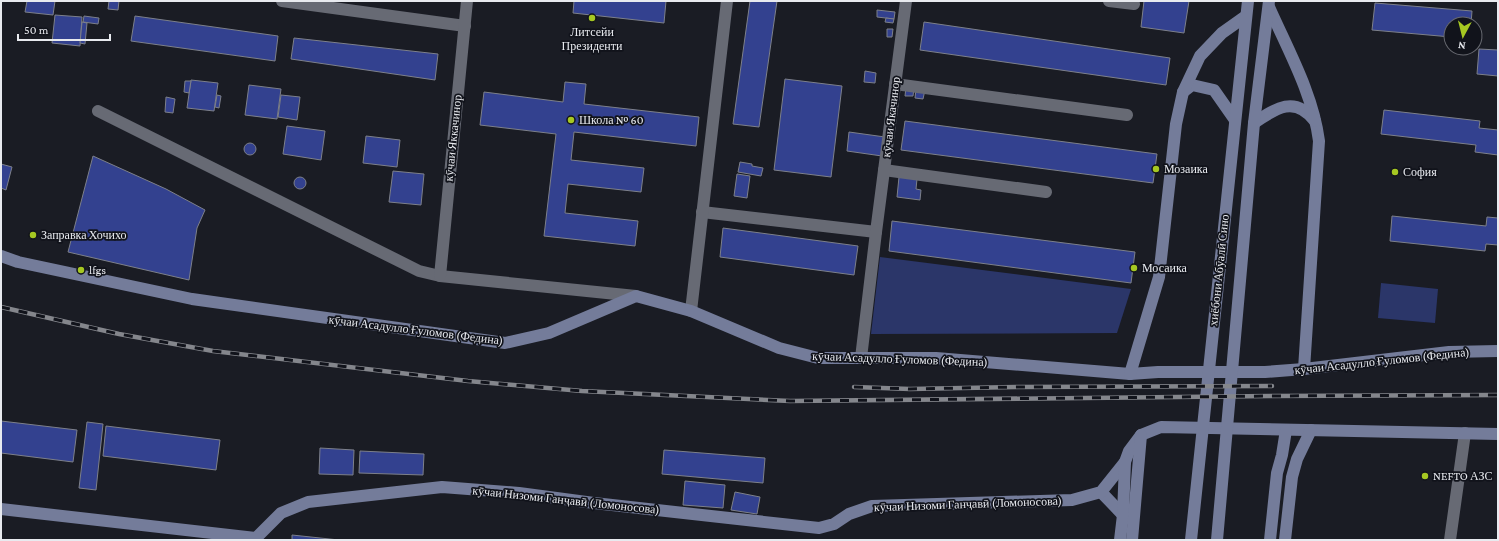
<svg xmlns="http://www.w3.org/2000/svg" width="1499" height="541" viewBox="0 0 1499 541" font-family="'Crimson Pro',serif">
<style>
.green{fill:#2b3669}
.building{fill:#33418f;stroke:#7d808a}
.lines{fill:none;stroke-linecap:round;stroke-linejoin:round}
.street{stroke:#676a74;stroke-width:12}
.secondary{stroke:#747c9a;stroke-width:12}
.rail-casing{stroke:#84868c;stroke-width:4.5}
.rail{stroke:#11131b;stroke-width:3;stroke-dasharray:9;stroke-linecap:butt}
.poi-dot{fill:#a6c822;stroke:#11131b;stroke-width:1.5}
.labels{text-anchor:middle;stroke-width:3.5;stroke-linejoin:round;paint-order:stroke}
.poi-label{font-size:12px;fill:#e8eaef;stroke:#11131b;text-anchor:start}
.street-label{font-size:12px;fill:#e8eaef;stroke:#11131b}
</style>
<rect width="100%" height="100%" fill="#1a1c24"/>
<g class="green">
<polygon points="880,257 1131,289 1117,333 871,334"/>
<polygon points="1381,283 1438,289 1435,323 1378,318"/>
</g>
<g class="building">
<polygon points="27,1 55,1 53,15 25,12"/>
<polygon points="109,1 119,1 118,10 108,9"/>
<polygon points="574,1 666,1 664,23 573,13"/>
<polygon points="750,1 777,1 759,127 733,124"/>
<polygon points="1144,1 1189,1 1184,33 1141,27"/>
<polygon points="1375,3 1472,11 1471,24 1451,24 1451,37 1372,30"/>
<polygon points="877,10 895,12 894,19 877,17"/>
<polygon points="55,15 82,17 80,46 52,43"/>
<polygon points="84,16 99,18 98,24 83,22"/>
<polygon points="135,16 278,36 275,61 131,41"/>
<polygon points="886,18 894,19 893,23 885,22"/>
<polygon points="82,22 87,23 85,44 80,43"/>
<polygon points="924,22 1170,58 1166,85 920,50"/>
<polygon points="887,29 893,29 892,37 887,37"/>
<polygon points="294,38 438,54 435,80 291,59"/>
<polygon points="1479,49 1498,50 1498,76 1477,74"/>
<polygon points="865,71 876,73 875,83 864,82"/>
<polygon points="785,79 842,86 831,177 774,170"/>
<polygon points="191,80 218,83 214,111 187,108"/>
<polygon points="185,81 191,81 189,93 184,92"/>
<polygon points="565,82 586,84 584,104 699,117 696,146 574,132 571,160 644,168 641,192 568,184 565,213 638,221 635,246 544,236 556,134 480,125 484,92 563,102"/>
<polygon points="249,85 281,89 277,119 245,115"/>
<polygon points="906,87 914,88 913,96 905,96"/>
<polygon points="916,89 925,90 923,99 915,98"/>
<polygon points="217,95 221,96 219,108 215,107"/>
<polygon points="281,95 300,97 297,120 278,117"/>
<polygon points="166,97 175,99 173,113 165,112"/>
<polygon points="1384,110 1480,121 1479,128 1498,130 1498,155 1475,152 1476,145 1381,134"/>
<polygon points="905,121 1157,154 1153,183 901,150"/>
<polygon points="287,126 325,131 321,160 283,154"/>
<polygon points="849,132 885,137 882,156 847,151"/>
<polygon points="366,136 400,140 397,167 363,163"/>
<circle cx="250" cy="149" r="6"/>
<polygon points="93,156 166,189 205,210 197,228 189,280 68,252"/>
<polygon points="740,162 752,164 752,166 763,168 761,176 738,172"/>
<polygon points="1,164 12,167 6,190 1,188"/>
<polygon points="393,171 424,174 421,205 389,202"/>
<polygon points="737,174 750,176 747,198 734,196"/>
<polygon points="899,177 917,179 916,189 921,190 920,200 897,197"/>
<circle cx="300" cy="183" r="6"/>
<polygon points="1392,216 1486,226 1487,217 1498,218 1498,245 1486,244 1485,251 1390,241"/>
<polygon points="892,221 1135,252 1131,283 889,251"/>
<polygon points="723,228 858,246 854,275 720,257"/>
<polygon points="1,421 77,430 73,462 1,453"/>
<polygon points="87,422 103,424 96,490 79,488"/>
<polygon points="106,426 220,440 216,470 103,456"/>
<polygon points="320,448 354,450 353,475 319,474"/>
<polygon points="664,450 765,458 763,483 662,474"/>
<polygon points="360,451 424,454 423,475 359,473"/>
<polygon points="685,481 725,485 723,508 683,505"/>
<polygon points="735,492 760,497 757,514 731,510"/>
<polygon points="292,535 339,540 292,540"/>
</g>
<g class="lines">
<g class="street">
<polyline points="282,1 465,26"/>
<polyline points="1109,1 1134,4"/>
<polyline points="895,84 1127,115"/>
<polyline points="98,111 419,271 440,276 636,296"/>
<polyline points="884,170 1046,192"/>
<polyline points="702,212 876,232 906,1"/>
<polyline points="440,276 467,1"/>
<polyline points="691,311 727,1"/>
<polyline points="861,358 876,232"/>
<polyline points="1450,540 1465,433"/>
</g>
<g class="secondary">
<path d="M 1269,7 C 1288,50 1313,94 1319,141 L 1304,369"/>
<polyline points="1183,92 1192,85 1214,90 1235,120"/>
<path d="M 1254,123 C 1276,108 1295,95 1315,121"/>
<polyline points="1,256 18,262 192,299 505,343 549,333 636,296 691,311 779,348 818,358 936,358 1130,374 1158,372 1265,372 1304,369 1449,352 1498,351"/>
<polyline points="1130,374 1159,277 1176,124 1183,92 1200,56 1222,33 1246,16"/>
<polyline points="1101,492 1123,515"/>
<polyline points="1,509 256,538 281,513 308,502 442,487 519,493 594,503 819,528 834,524 849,514 872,506 1072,500 1101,492 1125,462"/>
<polyline points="1120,540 1123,515 1125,462 1129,451 1141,435 1161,427 1498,434"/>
<polyline points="1132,540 1141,435"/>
<polyline points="1191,540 1248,1"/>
<polyline points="1217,540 1254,123 1269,1"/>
<polyline points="1270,540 1277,473 1282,455 1286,430"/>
<polyline points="1285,540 1292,477 1297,459 1311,430"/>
</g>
<defs>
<g id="rail">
<polyline points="1,307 119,334 213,351 468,381 582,391 790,401 1270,396 1498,395"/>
<polyline points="854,387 910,389 1016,387 1272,386"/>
</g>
</defs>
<use href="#rail" class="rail-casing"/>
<use href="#rail" class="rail"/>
</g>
<g class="poi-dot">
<circle cx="592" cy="18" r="4"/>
<circle cx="571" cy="120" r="4"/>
<circle cx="1156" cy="169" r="4"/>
<circle cx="1395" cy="172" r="4"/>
<circle cx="33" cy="235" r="4"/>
<circle cx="1134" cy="268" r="4"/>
<circle cx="81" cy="270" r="4"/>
<circle cx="1425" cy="476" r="4"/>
</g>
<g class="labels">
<g class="poi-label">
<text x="592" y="36" text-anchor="middle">Литсейи<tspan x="592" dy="14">Президенти</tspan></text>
<text x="579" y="124">Школа № 60</text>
<text x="1164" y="173">Мозаика</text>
<text x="1403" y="176">София</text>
<text x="41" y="239">Заправка Хочихо</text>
<text x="1142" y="272">Мосаика</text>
<text x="89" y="274">lfgs</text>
<text x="1433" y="480">NEFTO АЗС</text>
</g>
<g class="street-label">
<text transform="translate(891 117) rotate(-83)" y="4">кӯчаи Якачинор</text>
<text transform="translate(453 138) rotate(-84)" y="4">кӯчаи Яккачинор</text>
<text transform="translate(1219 270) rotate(-84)" y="4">хиёбони Абӯалӣ Сино</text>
<text transform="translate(416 330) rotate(7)" y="4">кӯчаи Асадулло Ғуломов (Федина)</text>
<text transform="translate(900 359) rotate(2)" y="4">кӯчаи Асадулло Ғуломов (Федина)</text>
<text transform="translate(1382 361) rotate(-6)" y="4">кӯчаи Асадулло Ғуломов (Федина)</text>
<text transform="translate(566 500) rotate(6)" y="4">кӯчаи Низоми Ганҷавӣ (Ломоносова)</text>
<text transform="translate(968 504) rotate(-2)" y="4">кӯчаи Низоми Ганҷавӣ (Ломоносова)</text>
</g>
</g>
<rect width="1499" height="541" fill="none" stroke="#e8eaef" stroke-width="4"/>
<g transform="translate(1463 36) rotate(187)"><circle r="19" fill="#11131b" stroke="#676970"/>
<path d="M0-3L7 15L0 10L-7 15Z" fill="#a6c822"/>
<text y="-6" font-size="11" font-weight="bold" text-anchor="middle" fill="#e8eaef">N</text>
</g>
<path d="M18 34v6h92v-6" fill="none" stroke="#e8eaef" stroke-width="2"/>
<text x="24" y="34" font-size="12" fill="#e8eaef" stroke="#11131b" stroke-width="3" paint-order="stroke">50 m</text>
</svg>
